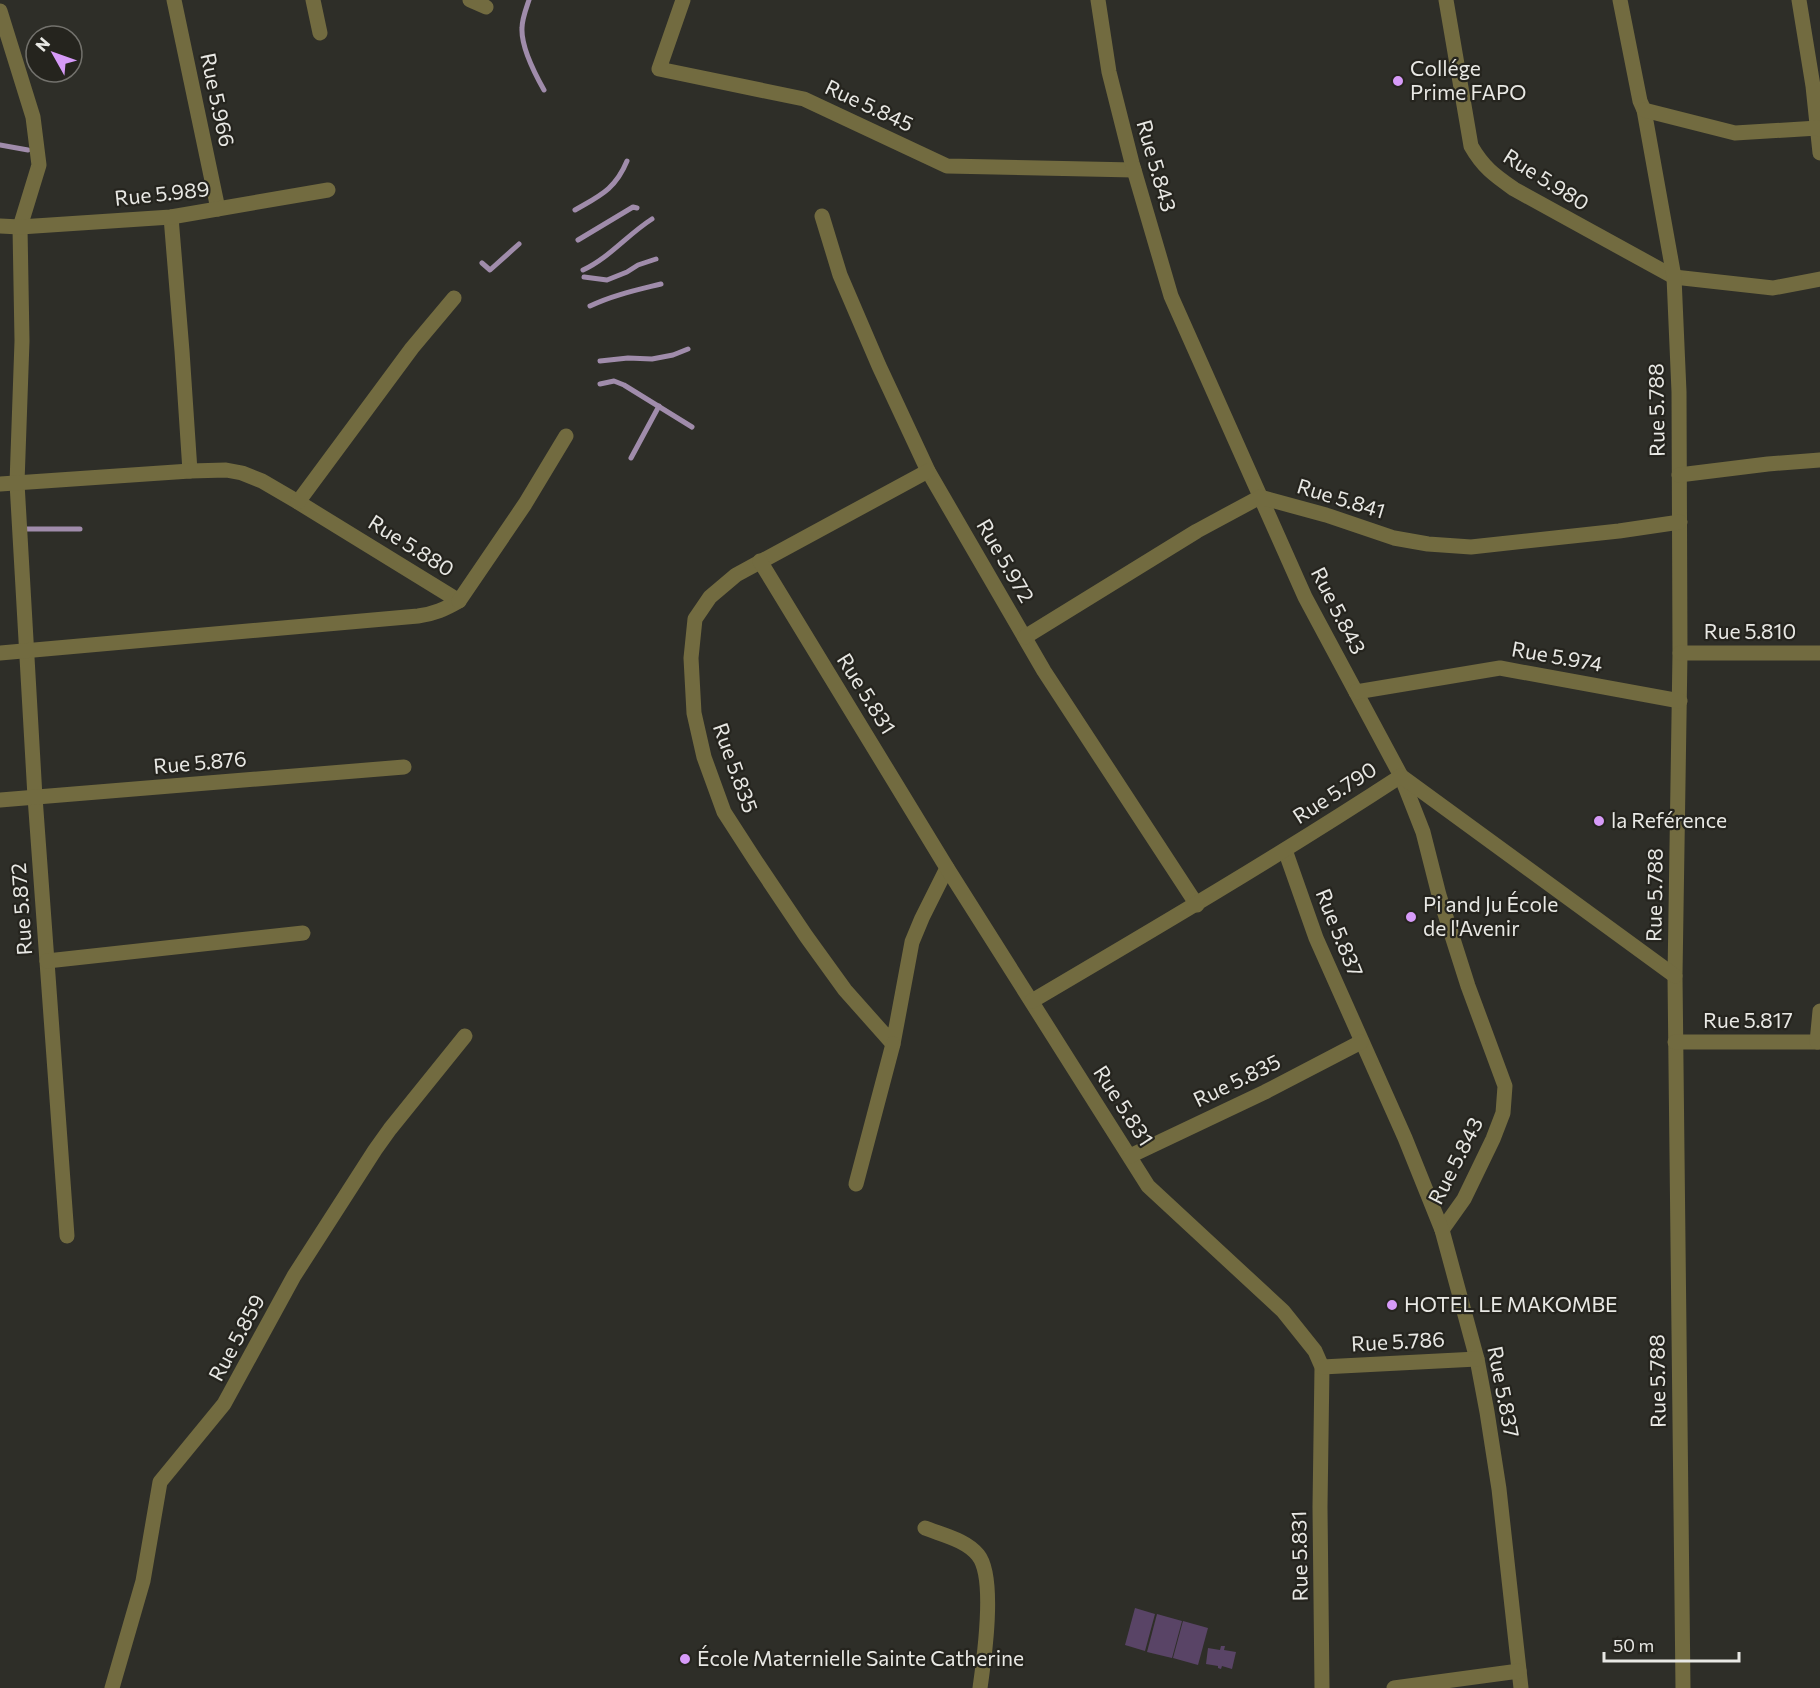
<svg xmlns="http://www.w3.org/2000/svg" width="1820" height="1688" viewBox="0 0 1820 1688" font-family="Commissioner,sans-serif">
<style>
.green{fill:#594466}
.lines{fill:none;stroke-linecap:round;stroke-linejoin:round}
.stream{stroke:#a08cab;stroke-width:5}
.minor{stroke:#726b40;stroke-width:15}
.poi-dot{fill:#d79bf9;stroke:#25241e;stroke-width:2}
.labels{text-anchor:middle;stroke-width:4.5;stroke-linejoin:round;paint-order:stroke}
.poi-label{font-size:21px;fill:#e8e8e4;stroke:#25241e;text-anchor:start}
.street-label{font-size:21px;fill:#e8e8e4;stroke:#25241e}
</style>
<rect width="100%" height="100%" fill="#2e2e28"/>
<g class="green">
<polygon points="1135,1608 1155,1614 1145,1651 1125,1645"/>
<polygon points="1157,1614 1182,1621 1172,1658 1147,1652"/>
<polygon points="1183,1621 1208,1628 1198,1665 1173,1658"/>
<polygon points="1221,1646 1225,1646 1224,1650 1236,1652 1232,1669 1222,1666 1221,1669 1218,1668 1218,1666 1206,1664 1208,1648 1220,1650"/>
</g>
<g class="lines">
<g class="stream">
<path d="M 529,0 C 526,9 522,19 522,28 C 521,47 535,74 544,90"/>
<polyline points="0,145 28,150"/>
<path d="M 575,210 C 599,196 615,190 627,161"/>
<polyline points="578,240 633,207 637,208"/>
<polyline points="482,263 490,270 519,244"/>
<path d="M 583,270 C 609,258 627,235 652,219"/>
<polyline points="584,277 607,280 627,272 638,265 656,259"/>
<path d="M 590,306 C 613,295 637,290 661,284"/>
<polyline points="600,361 628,358 652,359 673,355 688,349"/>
<polyline points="600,384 614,381 624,385 692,427"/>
<polyline points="631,458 659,406"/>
<polyline points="25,529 80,529"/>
</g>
<g class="minor">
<polyline points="174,0 218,209"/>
<polyline points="313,0 320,33"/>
<polyline points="470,0 486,7"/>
<polyline points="683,0 659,69 804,99 947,166 1134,170"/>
<polyline points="1098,0 1109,72 1132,163 1171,296 1305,597 1401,776 1423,832 1439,895 1468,986 1505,1086 1503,1113 1493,1139 1464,1199 1442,1230"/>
<path d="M 1446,0 L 1471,146 C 1483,167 1494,175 1514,189 L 1674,277 L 1773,288 L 1820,279"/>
<polyline points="1620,0 1640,101 1644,110 1674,277 1679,392 1680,653 1675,976 1683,1688"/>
<polyline points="1799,0 1813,86 1820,153"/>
<polyline points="0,11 33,117 39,165 20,227 22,341 17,483 35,797 67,1236"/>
<polyline points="1644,110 1735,133 1818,128 1820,129"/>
<polyline points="822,216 840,275 879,366 928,471 1044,671 1197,905"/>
<polyline points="171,217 182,351 190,471"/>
<polyline points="0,226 20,227 171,217 328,190"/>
<polyline points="928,471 736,575 710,597 695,619 691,658 694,713 704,757 724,812 755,860 806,936 845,990 893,1044 912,942 922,918 947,868"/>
<polyline points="1679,475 1768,464 1820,460"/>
<path d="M 0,484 L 190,471 L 226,470 L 242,473 L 262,481 L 298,502 L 459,601 C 445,609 434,614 418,616 L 0,653"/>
<polyline points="298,502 412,348 454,298"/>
<polyline points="760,561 947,868 1148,1186 1283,1311 1315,1351 1322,1367 1320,1507 1322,1688"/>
<polyline points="459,601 525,504 566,436"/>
<polyline points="1025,637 1197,531 1260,497 1326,515 1394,538 1428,544 1471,547 1619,531 1680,522"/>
<polyline points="1680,653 1820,653"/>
<polyline points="1356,692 1500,668 1680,701"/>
<polyline points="0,800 404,767"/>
<polyline points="1285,850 1316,938 1405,1138 1442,1230 1477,1359 1487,1412 1499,1489 1521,1688"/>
<polyline points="47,961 303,933"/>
<path d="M 1032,1001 C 1156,928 1280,855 1401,776 L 1675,976"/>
<polyline points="1675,1042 1820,1042"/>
<polyline points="1817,1042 1820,1011"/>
<polyline points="1130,1156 1265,1092 1361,1042"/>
<polyline points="856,1184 893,1044"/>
<polyline points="1322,1367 1477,1359"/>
<path d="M 925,1528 C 943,1535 966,1540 978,1555 C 996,1577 984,1660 980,1688"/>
<polyline points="112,1688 143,1581 160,1482 224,1404 294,1276 375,1150 390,1129 465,1036"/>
<polyline points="1394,1688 1519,1671"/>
</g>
</g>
<g class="poi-dot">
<circle cx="1398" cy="81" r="6"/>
<circle cx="1599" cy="821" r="6"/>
<circle cx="1411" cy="917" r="6"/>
<circle cx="1392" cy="1305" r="6"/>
<circle cx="685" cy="1659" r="6"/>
</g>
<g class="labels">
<g class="poi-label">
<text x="1410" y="76">Collége<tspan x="1410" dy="24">Prime FAPO</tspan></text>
<text x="1611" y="828">la Reférence</text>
<text x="1423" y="912">Pi and Ju École<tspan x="1423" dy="24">de l'Avenir</tspan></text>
<text x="1404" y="1312">HOTEL LE MAKOMBE</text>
<text x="697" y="1666">École Maternielle Sainte Catherine</text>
</g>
<g class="street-label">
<text transform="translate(217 100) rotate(78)" y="7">Rue 5.966</text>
<text transform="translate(869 106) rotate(25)" y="7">Rue 5.845</text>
<text transform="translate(1156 166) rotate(74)" y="7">Rue 5.843</text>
<text transform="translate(1546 180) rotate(32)" y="7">Rue 5.980</text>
<text transform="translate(162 194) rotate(-6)" y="7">Rue 5.989</text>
<text transform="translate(1657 410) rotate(-91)" y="7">Rue 5.788</text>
<text transform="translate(1341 499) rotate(17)" y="7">Rue 5.841</text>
<text transform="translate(411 546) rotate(32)" y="7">Rue 5.880</text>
<text transform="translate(1005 561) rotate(60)" y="7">Rue 5.972</text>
<text transform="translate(1338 611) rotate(63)" y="7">Rue 5.843</text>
<text x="1750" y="639">Rue 5.810</text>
<text transform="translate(1557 657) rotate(10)" y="7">Rue 5.974</text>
<text transform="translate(866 694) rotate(58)" y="7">Rue 5.831</text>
<text transform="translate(200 763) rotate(-5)" y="7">Rue 5.876</text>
<text transform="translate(735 768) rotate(70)" y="7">Rue 5.835</text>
<text transform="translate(1335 793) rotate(-33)" y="7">Rue 5.790</text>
<text transform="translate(1655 895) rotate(-89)" y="7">Rue 5.788</text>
<text transform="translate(22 909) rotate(-94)" y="7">Rue 5.872</text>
<text transform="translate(1339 933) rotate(68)" y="7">Rue 5.837</text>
<text x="1748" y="1028">Rue 5.817</text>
<text transform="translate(1237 1081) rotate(-26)" y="7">Rue 5.835</text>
<text transform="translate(1123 1106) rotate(57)" y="7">Rue 5.831</text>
<text transform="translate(1456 1161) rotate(-63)" y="7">Rue 5.843</text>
<text transform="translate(237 1338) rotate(-62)" y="7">Rue 5.859</text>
<text transform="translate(1398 1342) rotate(-3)" y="7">Rue 5.786</text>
<text transform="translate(1658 1381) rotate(-91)" y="7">Rue 5.788</text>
<text transform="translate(1503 1392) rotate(79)" y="7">Rue 5.837</text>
<text transform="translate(1300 1556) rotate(-91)" y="7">Rue 5.831</text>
</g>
</g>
<g transform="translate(54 54) rotate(310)"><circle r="28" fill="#25241e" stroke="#73726d" stroke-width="1.5"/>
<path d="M0-4.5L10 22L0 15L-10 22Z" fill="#d79bf9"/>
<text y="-9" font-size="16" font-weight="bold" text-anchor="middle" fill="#e8e8e4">N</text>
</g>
<path d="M1604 1652v9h135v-9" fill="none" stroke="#e8e8e4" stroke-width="3"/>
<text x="1613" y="1652" font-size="18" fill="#e8e8e4" stroke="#25241e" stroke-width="4.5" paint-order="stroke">50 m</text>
</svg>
